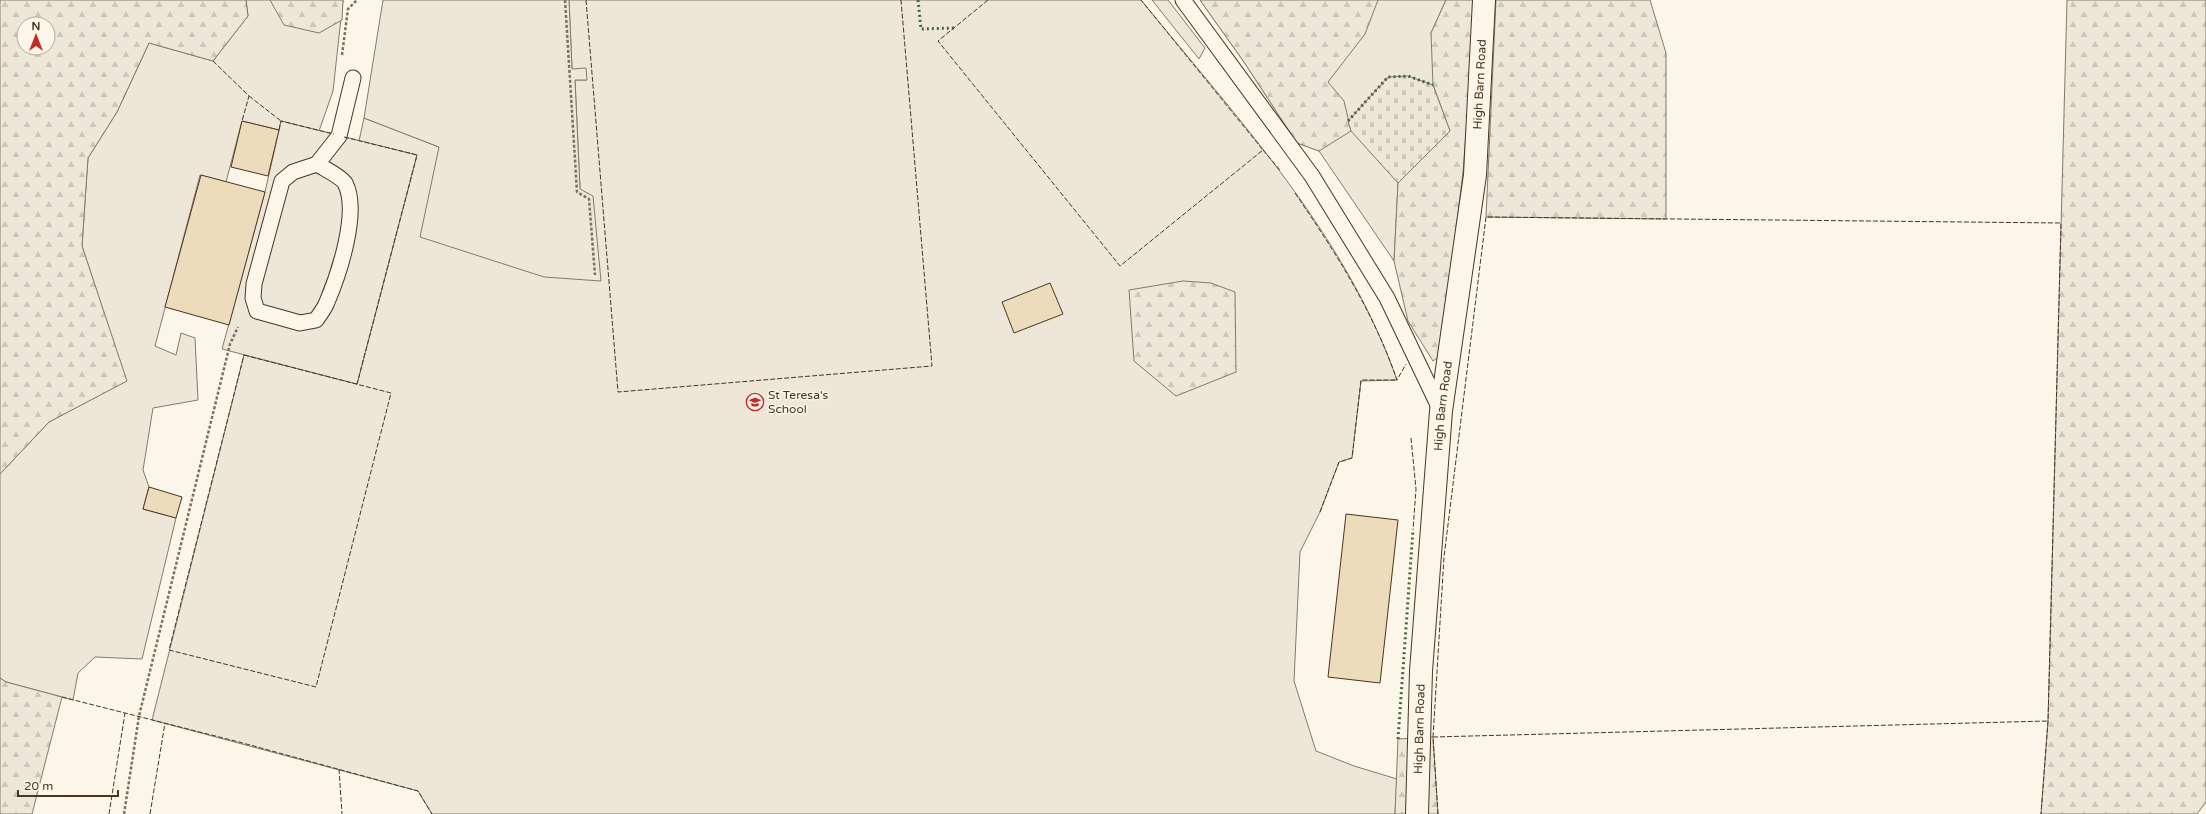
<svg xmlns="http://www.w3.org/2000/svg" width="2206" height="814" viewBox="0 0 2206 814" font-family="'Varela Round',sans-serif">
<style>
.grass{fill:#ede6d9;stroke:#887966}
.forest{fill:url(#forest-firs);stroke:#887966;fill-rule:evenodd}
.cemetery{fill:url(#cemetery-stones);stroke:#887966}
.parking{fill:#ede7d9;stroke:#887966}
.building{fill:#ecdcbc;stroke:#4a3520}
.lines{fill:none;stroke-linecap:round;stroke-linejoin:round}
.service-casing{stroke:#4a3520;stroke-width:17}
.minor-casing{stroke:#4a3520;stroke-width:24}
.path{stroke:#7f6f5c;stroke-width:2.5;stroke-dasharray:3 2;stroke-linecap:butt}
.service{stroke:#fbf6e9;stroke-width:15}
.minor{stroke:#fbf6e9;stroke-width:22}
.hedge{stroke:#436837;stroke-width:3;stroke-dasharray:2 3;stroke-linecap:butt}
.fence{stroke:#4a3520;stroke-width:1;stroke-dasharray:5 2;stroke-linecap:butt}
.labels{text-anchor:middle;stroke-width:3;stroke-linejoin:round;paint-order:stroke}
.street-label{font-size:12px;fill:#4a3520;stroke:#fbf6e9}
.poi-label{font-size:12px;fill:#4a3520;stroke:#fbf6e9;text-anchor:start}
</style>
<defs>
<pattern id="forest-firs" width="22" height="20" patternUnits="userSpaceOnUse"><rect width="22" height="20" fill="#ede6d9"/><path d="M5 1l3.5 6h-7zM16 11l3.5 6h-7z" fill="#cdc6ba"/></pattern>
<pattern id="cemetery-stones" width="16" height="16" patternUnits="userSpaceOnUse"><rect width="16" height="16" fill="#ede6d9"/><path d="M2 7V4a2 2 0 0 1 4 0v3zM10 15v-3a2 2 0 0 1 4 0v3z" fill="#cdc6ba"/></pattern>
</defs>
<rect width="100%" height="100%" fill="#fbf6e9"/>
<g class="grass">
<polygon points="246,0 343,0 333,91 319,131 281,121 279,130 242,121 226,182 200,175 155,346 176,355 181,333 195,338 198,400 153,408 143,470 149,487 143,509 176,518 142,659 95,657 78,673 73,700 6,682 0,678 0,474 49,422 126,381 82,246 88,158 117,112 149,43 213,61 248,16"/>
<path d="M 569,0 L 1141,0 C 1237,118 1346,234 1397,380 L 1361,381 L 1352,458 L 1339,462 L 1320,512 L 1300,552 L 1294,681 L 1316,751 L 1354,766 L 1397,779 L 1395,814 L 432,814 L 418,791 L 152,720 L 244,355 L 357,384 L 417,155 L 359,141 L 364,118 L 439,147 L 580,189 L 575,80 L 587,80 L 572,69 Z"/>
<polygon points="1200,0 1446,0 1431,33 1450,131 1398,183 1394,261 1319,151 1297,143 1244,62"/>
</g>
<g class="forest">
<path d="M 0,0 L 246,0 L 248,16 L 213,61 L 149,43 L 117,112 L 88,158 L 82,246 L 127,381 L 49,422 L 0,474 ZM 24,24 L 48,24 L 48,48 L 24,48 Z"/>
<polygon points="270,0 343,0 342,20 319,33 284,25"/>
<polygon points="1200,0 1378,0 1365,34 1328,82 1344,101 1351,131 1319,151 1297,143 1244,62"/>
<polygon points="1446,0 1476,0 1463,172 1441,355 1433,361 1408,321 1394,261 1398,183 1450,131 1433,85 1431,33"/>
<polygon points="1496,0 1650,0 1666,53 1666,219 1486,217"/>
<polygon points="2067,0 2206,0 2206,802 2197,814 2041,814 2048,721"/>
<polygon points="1183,281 1211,283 1235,292 1236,372 1176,396 1134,361 1129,290"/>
<polygon points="0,678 6,682 62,697 32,814 0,814"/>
<polygon points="1433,737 1438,814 1395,814 1398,739"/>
</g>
<polygon class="cemetery" points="1408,76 1433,85 1450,131 1398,183 1351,131 1348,121 1388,77"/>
<g class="parking">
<polygon points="383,0 569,0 572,69 586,68 587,80 575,80 580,189 593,196 601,281 544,277 420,237 439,147 364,118"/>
<polygon points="1152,0 1168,0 1205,48 1199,59"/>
<polygon points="281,121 417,155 357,384 222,349 265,192"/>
</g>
<g class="building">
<polygon points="242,121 279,130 268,176 231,167"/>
<polygon points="201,175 265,192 229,325 165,307"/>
<polygon points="1050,283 1063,314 1014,333 1002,302"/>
<polygon points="149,487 182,497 176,518 143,509"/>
<polygon points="1346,514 1398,520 1380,683 1328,677"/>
</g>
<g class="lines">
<defs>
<g id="service">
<polyline points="1183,0 1312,176 1387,298 1441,411"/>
<path d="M 317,164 C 325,169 340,176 345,183 C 360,211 339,274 327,302 C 325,308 320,314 316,320 L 300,323 L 257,311 L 253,298 L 254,284 L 282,181 L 293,172 L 317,164 L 339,136 L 353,78"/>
</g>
<g id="minor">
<path id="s1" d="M 1417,814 L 1421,671 L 1441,411 L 1475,175 L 1484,0"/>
</g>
</defs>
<use href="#service" class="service-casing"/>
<use href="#minor" class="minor-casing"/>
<g class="path">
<polyline points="565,0 577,192 589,199 595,275"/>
<polyline points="342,55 348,9 357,0"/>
<polyline points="124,814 139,716 230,344 238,327"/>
</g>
<use href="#service" class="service"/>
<use href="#minor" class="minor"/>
<g class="hedge">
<polyline points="918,0 921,29 954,28"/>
<polyline points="1348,121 1388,77 1408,76 1433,85"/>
<polyline points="1398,739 1413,530"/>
</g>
<g class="fence">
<polyline points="586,0 618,392 932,366 901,0"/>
<polyline points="988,0 938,41 1120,266 1263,150 1141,0"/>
<polyline points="213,61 249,96 242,121"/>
<polyline points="249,96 281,121"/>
<polyline points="279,130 281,121 334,134"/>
<polyline points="344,137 417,155 357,384"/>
<polyline points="1263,150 1280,170"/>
<path d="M 1295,193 C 1336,253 1373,311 1397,380 L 1406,364"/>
<polygon points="244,355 391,393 316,687 169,650"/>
<polyline points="1411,438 1416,489 1413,530"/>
<polyline points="1320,512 1339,462 1352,458 1361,380 1397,380"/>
<polyline points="62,697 239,742 418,791 432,814"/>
<polyline points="1433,737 2048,721"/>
<polyline points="339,769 342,814"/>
<polyline points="109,814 125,713"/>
<polyline points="150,814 165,723"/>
<polyline points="1438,814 1433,737 1444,557 1486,217 2061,223 2048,721 2041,814"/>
</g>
</g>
<defs>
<symbol id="school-ring" viewBox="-11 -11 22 22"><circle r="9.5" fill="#fbf6e9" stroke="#c62828" stroke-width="1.5"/><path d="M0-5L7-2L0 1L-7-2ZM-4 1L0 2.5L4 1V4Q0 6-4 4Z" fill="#c62828"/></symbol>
</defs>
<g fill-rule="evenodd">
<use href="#school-ring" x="745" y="392" width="20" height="20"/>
</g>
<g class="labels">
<g class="street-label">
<text dy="4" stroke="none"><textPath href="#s1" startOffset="733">High Barn Road</textPath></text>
<text dy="4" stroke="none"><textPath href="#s1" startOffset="409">High Barn Road</textPath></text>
<text dy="4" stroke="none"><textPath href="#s1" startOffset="85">High Barn Road</textPath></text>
</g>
<g class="poi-label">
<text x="768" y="399">St Teresa's<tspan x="768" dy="14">School</tspan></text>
</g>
</g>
<g transform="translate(36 36)"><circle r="19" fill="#fbf6e9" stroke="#b4a999"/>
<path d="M0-3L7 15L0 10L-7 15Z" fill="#c62828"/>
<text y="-6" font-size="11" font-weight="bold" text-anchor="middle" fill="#4a3520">N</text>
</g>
<path d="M18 790v6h100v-6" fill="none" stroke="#4a3520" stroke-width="2"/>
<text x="24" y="790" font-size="12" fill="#4a3520" stroke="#fbf6e9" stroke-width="3" paint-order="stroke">20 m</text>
</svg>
